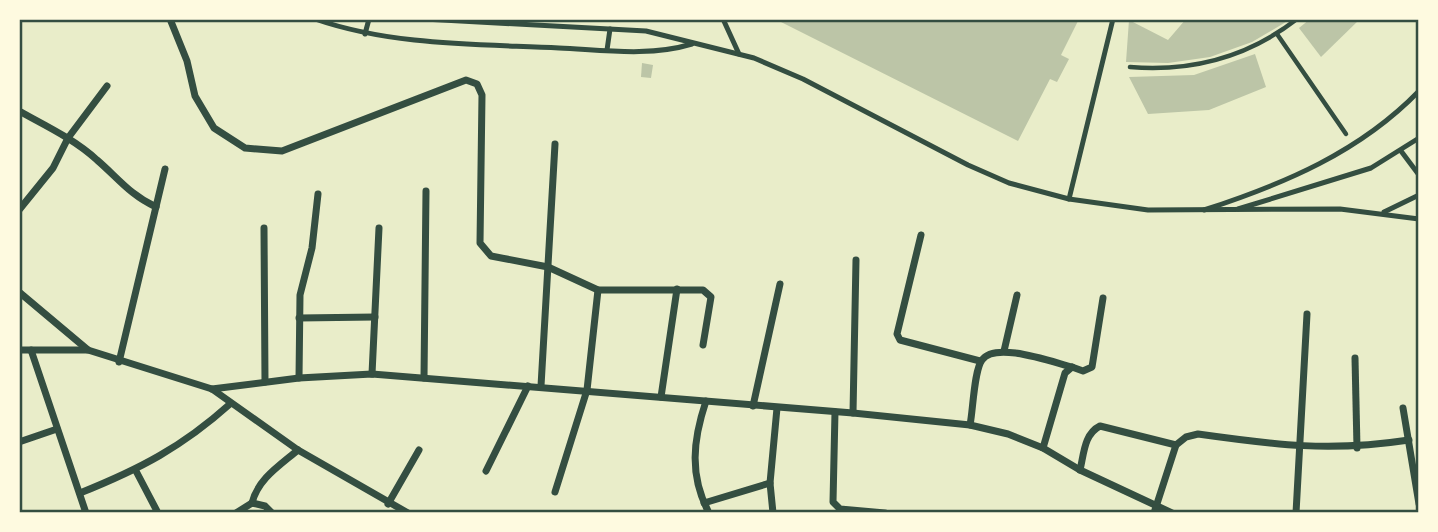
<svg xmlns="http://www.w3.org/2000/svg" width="1438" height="532" viewBox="0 0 1438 532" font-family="Roboto,sans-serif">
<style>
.building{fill:#bcc5a7}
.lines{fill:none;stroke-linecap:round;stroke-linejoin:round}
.path{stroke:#344e41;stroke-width:4.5}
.service{stroke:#344e41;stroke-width:5}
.minor{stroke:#344e41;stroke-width:7}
.neatline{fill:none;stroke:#344e41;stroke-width:2.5}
</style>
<rect width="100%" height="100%" fill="#e9edc9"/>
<g class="building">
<polygon points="775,19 1079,19 1061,55 1069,59 1057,82 1050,79 1018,141"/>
<polygon points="1186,19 1291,19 1252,42 1210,57 1168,63 1126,62 1129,20 1168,40"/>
<polygon points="1310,19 1360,19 1321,57 1299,28"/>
<polygon points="1255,54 1266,87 1209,110 1148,114 1129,77 1194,75"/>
<polygon points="642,63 653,65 651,78 641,77"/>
</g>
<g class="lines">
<g class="path">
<polyline points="1277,34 1346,134"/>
<path d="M 1130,67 C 1192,72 1248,57 1297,19"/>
</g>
<g class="service">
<path d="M 315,19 C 393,46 477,44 559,48 C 603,50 649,57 692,44"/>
<polyline points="424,19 646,31 754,58 803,79 968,165 1009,183 1069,199 1148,210 1340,209 1419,219"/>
<polyline points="723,19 739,54"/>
<polyline points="365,34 369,19"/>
<polyline points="607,50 610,29"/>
<polyline points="1401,151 1419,175"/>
<polyline points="1069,199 1113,19"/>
<polyline points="1238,209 1371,168 1419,138"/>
<path d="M 1204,210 C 1284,184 1360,152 1419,91"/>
<polyline points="1384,212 1419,195"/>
</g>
<g class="minor">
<polyline points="170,19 187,61 195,96 214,128 245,148 282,151 466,80 477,84 482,95 480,243 491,256 548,267 598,290 703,290 711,297 703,345"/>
<path d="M 19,111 C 46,126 74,139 97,160 C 118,178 130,195 156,207"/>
<polyline points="19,210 53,168 68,138 107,86"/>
<polyline points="264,228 265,382"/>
<polyline points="921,235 897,334 900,340 980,361"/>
<polyline points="19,292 88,350 212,389 298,450 408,513"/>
<polyline points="299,318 375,317"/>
<polyline points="19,350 88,350"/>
<polyline points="31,350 86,513"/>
<polyline points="1004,351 1017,295"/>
<polyline points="1355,358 1357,448"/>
<polyline points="119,362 165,169"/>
<polyline points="372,374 379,228"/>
<polyline points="299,378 300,295 312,248 318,194"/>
<polyline points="424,378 426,191"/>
<polyline points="541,386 555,144"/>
<polyline points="212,389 299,378 372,374 853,413 970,425 1008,434 1043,448 1080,470 1172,513"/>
<polyline points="661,397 677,289"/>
<path d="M 706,401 C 693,440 689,475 709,513"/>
<polyline points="753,406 780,284"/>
<polyline points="1403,408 1419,504"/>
<polyline points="835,412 833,502 840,509 885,513"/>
<polyline points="853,413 856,260"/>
<path d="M 970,425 C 973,411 974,370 982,360 C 995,341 1052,362 1072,367"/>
<polyline points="19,442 57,429"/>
<polyline points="1043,448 1065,373 1072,367 1083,371 1092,367 1103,298"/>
<path d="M 1080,470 C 1084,454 1084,434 1100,426 L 1176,445"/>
<polyline points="136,471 158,513"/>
<polyline points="486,471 528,386"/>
<polyline points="555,492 587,390 598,290"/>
<path d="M 80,493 C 140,469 182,447 230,404"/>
<path d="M 252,503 C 258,479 279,466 298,450"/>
<polyline points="252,503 265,506 272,513"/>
<polyline points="704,503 770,483"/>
<polyline points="388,504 419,450"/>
<polyline points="236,513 252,503"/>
<polyline points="773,513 770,483 777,408"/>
<path d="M 1154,513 L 1176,445 L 1186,437 L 1198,434 C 1276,445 1330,452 1409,440"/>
<polyline points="1296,513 1307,314"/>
</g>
</g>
<rect width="1438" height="532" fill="none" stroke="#fefae0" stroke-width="42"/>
<rect x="21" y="21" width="1396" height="490" class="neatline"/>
</svg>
